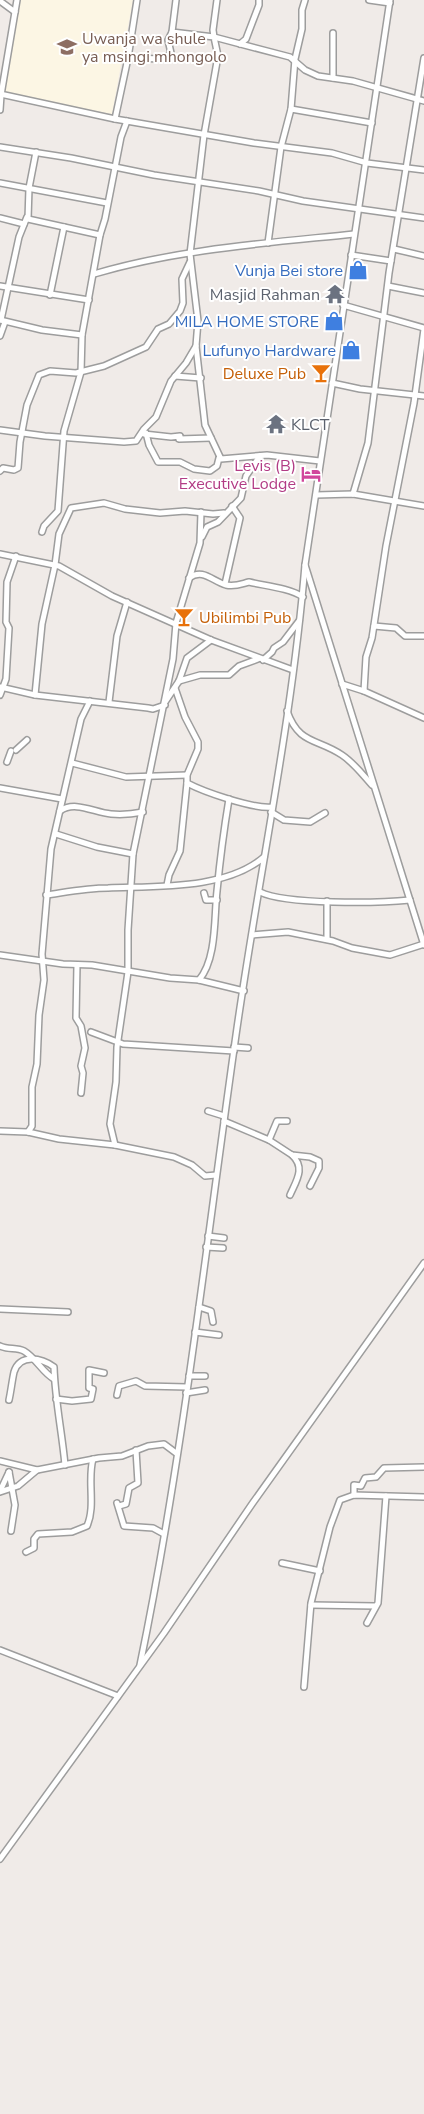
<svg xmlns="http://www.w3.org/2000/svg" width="424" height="2114" viewBox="0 0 424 2114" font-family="'Nunito Sans',sans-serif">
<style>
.education{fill:#fcf6e4}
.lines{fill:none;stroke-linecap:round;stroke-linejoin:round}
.minor-casing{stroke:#9d9d9d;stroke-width:8}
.minor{stroke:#fff;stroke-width:5}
.labels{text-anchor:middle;stroke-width:4;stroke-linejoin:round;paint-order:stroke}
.education-label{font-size:16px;fill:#785e54;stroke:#fff;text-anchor:start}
.shop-label{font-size:16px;fill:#366cbe;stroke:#fff;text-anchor:end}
.worship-label{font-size:16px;fill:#5b616d;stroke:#fff;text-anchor:end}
.food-label{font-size:16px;fill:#c56008;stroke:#fff;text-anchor:end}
.hotel-label{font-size:16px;fill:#b23c85;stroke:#fff;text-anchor:end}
</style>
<rect width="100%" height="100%" fill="#f0ebe8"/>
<polygon class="education" points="19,0 133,0 112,114 3,94"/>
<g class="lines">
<defs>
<g id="minor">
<polyline points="176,0 172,32 214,37 218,56 204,135 190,254 198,321 196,346 205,425 221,459 267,455 320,461"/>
<polyline points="217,0 213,30 214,37 290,57 305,70 318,76 353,81 424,101"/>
<polyline points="369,0 390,3"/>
<polyline points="390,0 305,565 424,945"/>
<polyline points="0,1 15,12"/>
<polyline points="240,44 246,39 259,5 259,0"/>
<polyline points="128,58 164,59 171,53 168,40 172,32"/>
<polyline points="333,78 333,33"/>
<polyline points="0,94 115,119 254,143 332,153 367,163 424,170"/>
<polyline points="291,109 372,123"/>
<polyline points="0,110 1,95 17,0"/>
<polyline points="115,119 128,58 137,0"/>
<polyline points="0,147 71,158 154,175 259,191 303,201 424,218"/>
<polyline points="36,152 29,188 28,219 100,235"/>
<polyline points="0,183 107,203"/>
<polyline points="0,218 24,224"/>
<polyline points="268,243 281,147 291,109 295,59 302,29 302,10 305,0"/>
<polyline points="394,249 424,256"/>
<polyline points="351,255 391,261"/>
<path d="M 94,274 C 178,249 268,243 354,234"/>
<polyline points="0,286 89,300"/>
<polyline points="388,286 424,293"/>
<polyline points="50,295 64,227"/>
<polyline points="343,305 424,328"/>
<polyline points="0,320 42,330 82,335"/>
<polyline points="1,320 19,237 27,217"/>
<polyline points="0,336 5,322"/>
<polyline points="175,376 201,378"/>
<polyline points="332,383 360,389 424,396"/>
<polyline points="0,430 45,436 124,442 136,441 144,429 156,417 171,381 186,363 196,346"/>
<polyline points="146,433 149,445 158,462 180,462 194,469 210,471 217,466 219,458"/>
<polyline points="144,434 171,437 180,436 179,439 211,438"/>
<polyline points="0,471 3,468 14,470 18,468 20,442 27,405 39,375 50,371 76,373 104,366 146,347 158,329 169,324 180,311 183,303 182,279 190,262"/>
<polyline points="353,494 368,443 389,273 424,58"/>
<polyline points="316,495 353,494 424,506"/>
<polyline points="42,532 44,526 58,511 64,431 81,372 82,335 100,235 105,219 121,137 127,121"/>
<polyline points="202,537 207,527 218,522 241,498 246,476 260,456"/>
<polyline points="0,554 59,566 112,596 211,640 293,670"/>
<path d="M 189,578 C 203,568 212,581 226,585 C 235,587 241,584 249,582 C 266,586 289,588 303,597"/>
<polyline points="225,584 240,518 232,506"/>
<polyline points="374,626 396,628 405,636 424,636"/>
<polyline points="263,660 272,652 274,648 283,642 299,621"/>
<polyline points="179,681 200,675 229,675 239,666 258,659"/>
<polyline points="342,684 364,691 424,718"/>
<polyline points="0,687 35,695 148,708 153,709 165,705"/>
<path d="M 175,688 L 185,717 L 198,742 L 198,749 L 187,775 L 187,783 C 204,792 253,809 272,807"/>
<polyline points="364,691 366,657 372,638 386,546 414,403 424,329"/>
<polyline points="0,695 6,679 9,628 6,622 7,582 16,556"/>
<polyline points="35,695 42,624 55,565 59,534 71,508 104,503 125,509 160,513 185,511 213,514 224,513"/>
<polyline points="109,702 117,636 127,602"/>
<polyline points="165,702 179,681 187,658 211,640"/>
<path d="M 287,711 C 299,745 317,738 342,755 C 354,763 362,774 372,785"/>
<polyline points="16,750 27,740"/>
<polyline points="7,762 11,751"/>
<polyline points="72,763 126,777 187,775"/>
<polyline points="0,788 62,799"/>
<path d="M 60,811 C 75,800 95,813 111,814 C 122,815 133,814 143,812"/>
<polyline points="271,812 284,820 310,822 325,813"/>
<polyline points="56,834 97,847 133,854"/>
<polyline points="167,885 169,875 180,851 187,783"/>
<path d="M 260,892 C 286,905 379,903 410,900"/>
<polyline points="204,893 206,900 217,900"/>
<path d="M 46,895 C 67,892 87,888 108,888 C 156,886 226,890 264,857"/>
<polyline points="252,935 288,932 333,941 352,948 390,955 424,944"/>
<polyline points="327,939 327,901"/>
<polyline points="0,955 63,964 92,965 170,978 199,980 244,991"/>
<polyline points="77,965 76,1018 81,1026 85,1048 81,1066 83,1073 81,1093"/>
<path d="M 199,980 C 217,959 214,917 217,891 C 220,860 224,829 229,799"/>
<polyline points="91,1032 123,1044 234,1051"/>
<polyline points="234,1047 248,1048"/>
<polyline points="208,1111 224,1116"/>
<polyline points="224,1121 269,1140 292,1155 310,1157 319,1161 319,1168 310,1186"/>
<polyline points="0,1131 28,1132 59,1139 115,1145 174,1157 192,1165 205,1176 216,1175"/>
<polyline points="28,1132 32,1126 32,1087 37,1064 39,1015 44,980 42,954 51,849 81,719 90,701"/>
<polyline points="269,1140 277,1121 287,1121"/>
<polyline points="115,1145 110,1124 116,1082 117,1047 128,972 128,930 133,854 173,659 176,623 200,543 201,512"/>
<path d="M 290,1195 C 296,1181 306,1168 292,1155"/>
<polyline points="208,1236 224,1238"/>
<polyline points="206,1247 223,1248"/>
<polyline points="199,1307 211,1311 213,1322"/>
<polyline points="0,1309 68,1312"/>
<polyline points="195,1332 219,1335"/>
<path d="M 0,1346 C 8,1350 17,1347 24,1351 C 36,1358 42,1372 54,1379"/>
<polyline points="189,1376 205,1376"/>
<polyline points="186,1393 205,1390"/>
<polyline points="117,1395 119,1386 136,1381 145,1386 187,1387"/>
<polyline points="56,1399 72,1401 91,1399 93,1389 89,1388 89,1370 104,1373"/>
<path d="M 9,1400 C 11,1391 12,1381 14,1372 C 20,1353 42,1358 54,1367 C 55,1400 62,1432 65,1465"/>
<polyline points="0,1461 37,1470"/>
<polyline points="9,1472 15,1505 11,1531"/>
<polyline points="0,1491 9,1472"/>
<polyline points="0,1492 18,1486 37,1470 99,1458 122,1456 148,1446 164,1444 176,1453"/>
<polyline points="354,1495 354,1485 361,1486 365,1478 376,1477 384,1468 424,1467"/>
<polyline points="117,1503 124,1526 153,1528 164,1534"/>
<polyline points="119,1506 126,1504 129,1488 138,1483 136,1450"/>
<path d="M 26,1552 L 34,1548 L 34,1539 L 38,1534 L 72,1532 L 87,1526 C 96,1506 87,1480 93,1459"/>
<polyline points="282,1563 320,1571"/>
<polyline points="311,1605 375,1606"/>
<polyline points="367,1623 378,1603 386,1496"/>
<polyline points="0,1650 118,1696"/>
<path d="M 140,1665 C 183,1457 206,1245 236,1035 C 258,879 292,723 305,565"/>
<polyline points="304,1687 311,1603 330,1527 340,1500 354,1495 424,1497"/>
<polyline points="0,1859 164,1633 252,1504 424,1263"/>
</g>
</defs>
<use href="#minor" class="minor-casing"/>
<use href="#minor" class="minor"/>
</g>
<defs>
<symbol id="school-bare" viewBox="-9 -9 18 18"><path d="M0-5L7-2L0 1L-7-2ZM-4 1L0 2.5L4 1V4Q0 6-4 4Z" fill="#8d6e63" stroke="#fff" stroke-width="2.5" paint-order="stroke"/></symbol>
<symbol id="shop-bare" viewBox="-9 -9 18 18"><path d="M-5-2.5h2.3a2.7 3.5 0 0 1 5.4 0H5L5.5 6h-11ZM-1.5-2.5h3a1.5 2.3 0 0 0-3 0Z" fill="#3f7fe0" stroke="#fff" stroke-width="2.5" paint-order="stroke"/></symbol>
<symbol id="temple-bare" viewBox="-9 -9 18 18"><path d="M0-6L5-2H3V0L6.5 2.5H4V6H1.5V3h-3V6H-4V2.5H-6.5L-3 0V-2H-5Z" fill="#6b7280" stroke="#fff" stroke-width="2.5" paint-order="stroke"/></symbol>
<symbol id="bar-bare" viewBox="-9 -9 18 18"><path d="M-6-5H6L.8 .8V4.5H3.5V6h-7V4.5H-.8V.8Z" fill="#e8710a" stroke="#fff" stroke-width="2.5" paint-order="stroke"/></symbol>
<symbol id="hotel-bare" viewBox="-9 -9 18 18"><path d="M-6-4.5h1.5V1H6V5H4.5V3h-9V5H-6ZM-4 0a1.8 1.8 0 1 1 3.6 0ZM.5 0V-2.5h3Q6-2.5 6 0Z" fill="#d1479c" stroke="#fff" stroke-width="2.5" paint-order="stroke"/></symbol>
</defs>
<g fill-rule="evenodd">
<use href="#school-bare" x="53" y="33" width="28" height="28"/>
<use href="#shop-bare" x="344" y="256" width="28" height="28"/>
<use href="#temple-bare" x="321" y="280" width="28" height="28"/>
<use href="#shop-bare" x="320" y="307" width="28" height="28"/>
<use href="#shop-bare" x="337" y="336" width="28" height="28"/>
<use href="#bar-bare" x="307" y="359" width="28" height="28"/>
<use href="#temple-bare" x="262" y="410" width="28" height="28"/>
<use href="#hotel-bare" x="297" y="460" width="28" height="28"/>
<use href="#bar-bare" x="170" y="603" width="28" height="28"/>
</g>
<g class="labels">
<g class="education-label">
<text x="82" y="44">Uwanja wa shule<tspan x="82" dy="18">ya msingi mhongolo</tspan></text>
</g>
<g class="shop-label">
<text x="343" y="276">Vunja Bei store</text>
<text x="319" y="327">MILA HOME STORE</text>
<text x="336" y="356">Lufunyo Hardware</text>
</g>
<g class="worship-label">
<text x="320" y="300">Masjid Rahman</text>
<text x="291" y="430" text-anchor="start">KLCT</text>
</g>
<g class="food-label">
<text x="306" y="379">Deluxe Pub</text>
<text x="199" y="623" text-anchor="start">Ubilimbi Pub</text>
</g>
<g class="hotel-label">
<text x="296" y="471">Levis (B)<tspan x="296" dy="18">Executive Lodge</tspan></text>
</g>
</g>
</svg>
